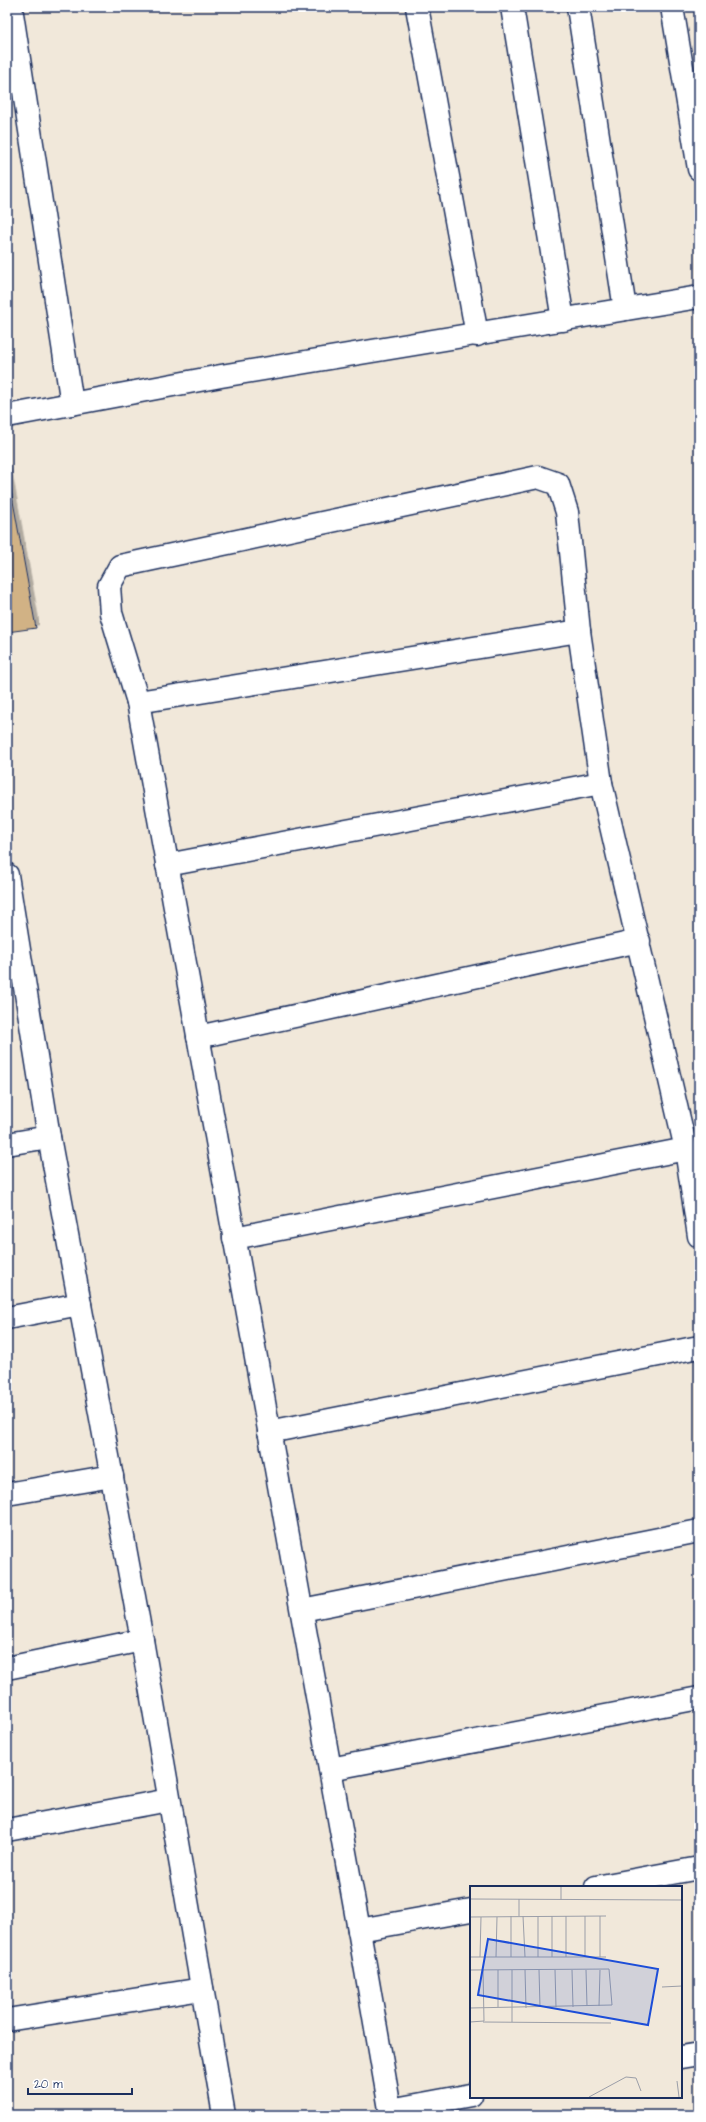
<svg xmlns="http://www.w3.org/2000/svg" width="706" height="2122" viewBox="0 0 706 2122" font-family="'Architects Daughter',sans-serif">
<style>
.building{fill:#d1b285;stroke:#1b2f5e;filter:url(#shadow)}
.lines{fill:none;stroke-linecap:round;stroke-linejoin:round}
.minor-casing{stroke:#1b2f5e;stroke-width:25}
.minor{stroke:#fff;stroke-width:22}
.inset-road{fill:none;stroke:#9b9ea8;stroke-width:1}
.view{fill:#1d4ed8;fill-opacity:0.15;stroke:#1d4ed8;stroke-width:2}
.inset-edge{fill:none;stroke:#1b2f5e;stroke-width:2}
</style>
<defs>
<filter id="shadow"><feDropShadow dx="3.5" dy="-3.5" stdDeviation="0" flood-color="#0004"/></filter>
</defs>
<rect width="100%" height="100%" fill="#f1e8da"/>
<filter id="ink" filterUnits="userSpaceOnUse"><feTurbulence type="fractalNoise" baseFrequency=".025" numOctaves="2"/><feDisplacementMap in="SourceGraphic" scale="8" xChannelSelector="R" yChannelSelector="G"/><feConvolveMatrix kernelMatrix="1 2 1 2 8 2 1 2 1" color-interpolation-filters="sRGB"/></filter>
<g filter="url(#ink)">
<polygon class="building" points="7,468 36,628 7,632"/>
<g class="lines">
<defs>
<g id="minor">
<polyline points="11,7 72,404"/>
<polyline points="417,7 477,335"/>
<polyline points="512,7 563,320"/>
<polyline points="578,7 625,309"/>
<polyline points="672,7 699,169"/>
<polyline points="7,416 221,376 699,297"/>
<polyline points="138,702 579,631"/>
<polyline points="167,865 601,783"/>
<polyline points="7,875 49,1137 142,1640 224,2115"/>
<polyline points="198,1037 639,941"/>
<polyline points="7,1144 49,1137"/>
<polyline points="234,1238 686,1149"/>
<polyline points="7,1318 80,1304"/>
<polyline points="269,1432 699,1347"/>
<polyline points="7,1494 112,1476"/>
<polyline points="302,1610 699,1531"/>
<polyline points="7,1668 142,1640"/>
<polyline points="330,1769 699,1698"/>
<polyline points="7,1830 169,1800"/>
<polyline points="596,1887 699,1868"/>
<polyline points="359,1930 471,1910"/>
<polyline points="7,2020 202,1989"/>
<polyline points="681,2057 699,2054"/>
<polyline points="390,2110 471,2095"/>
<polyline points="391,2115 359,1930 138,702 111,613 109,586 120,566 538,477 558,484 567,512 579,631 601,783 686,1149 699,1236"/>
</g>
</defs>
<use href="#minor" class="minor-casing"/>
<use href="#minor" class="minor"/>
</g>
</g>
<g transform="translate(470 1886)">
<rect width="212" height="212" fill="#f1e8da"/>
<path class="inset-road" d="M 0,13 L 212,14M 49,13 L 49,30M 91,14 L 91,1M 41,30 L 41,71M 53,30 L 55,71M 82,30 L 82,71M 96,30 L 96,71M 0,31 L 136,30M 0,71 L 136,71M 10,71 L 11,31M 26,71 L 27,31M 68,71 L 68,30M 115,71 L 115,30M 130,71 L 130,30M 28,84 L 28,121M 42,84 L 42,136M 55,84 L 56,122M 69,84 L 70,121M 85,84 L 86,121M 102,84 L 103,121M 116,84 L 117,120M 0,90 L 0,84 L 139,83 L 142,119 L 0,122M 192,101 L 212,100M 129,120 L 130,84M 0,136 L 14,135 L 13,84M 13,136 L 141,137M 207,195 L 209,211M 119,211 L 156,191 L 166,192 L 171,205"/>
<path class="view" d="M 18,53 L 188,83 L 178,139 L 8,109 Z"/>
<rect width="212" height="212" class="inset-edge"/>
</g>
<rect width="706" height="2122" fill="none" stroke="#fff" stroke-width="24"/>
<rect x="12" y="12" width="682" height="2098" fill="none" stroke="#1b2f5e" stroke-width="1.5" filter="url(#ink)"/>
<path d="M28 2088v6h104v-6" fill="none" stroke="#1b2f5e" stroke-width="2"/>
<text x="34" y="2088" font-size="12" fill="#1b2f5e" stroke="#ffffff" stroke-width="3" paint-order="stroke">20 m</text>
</svg>
